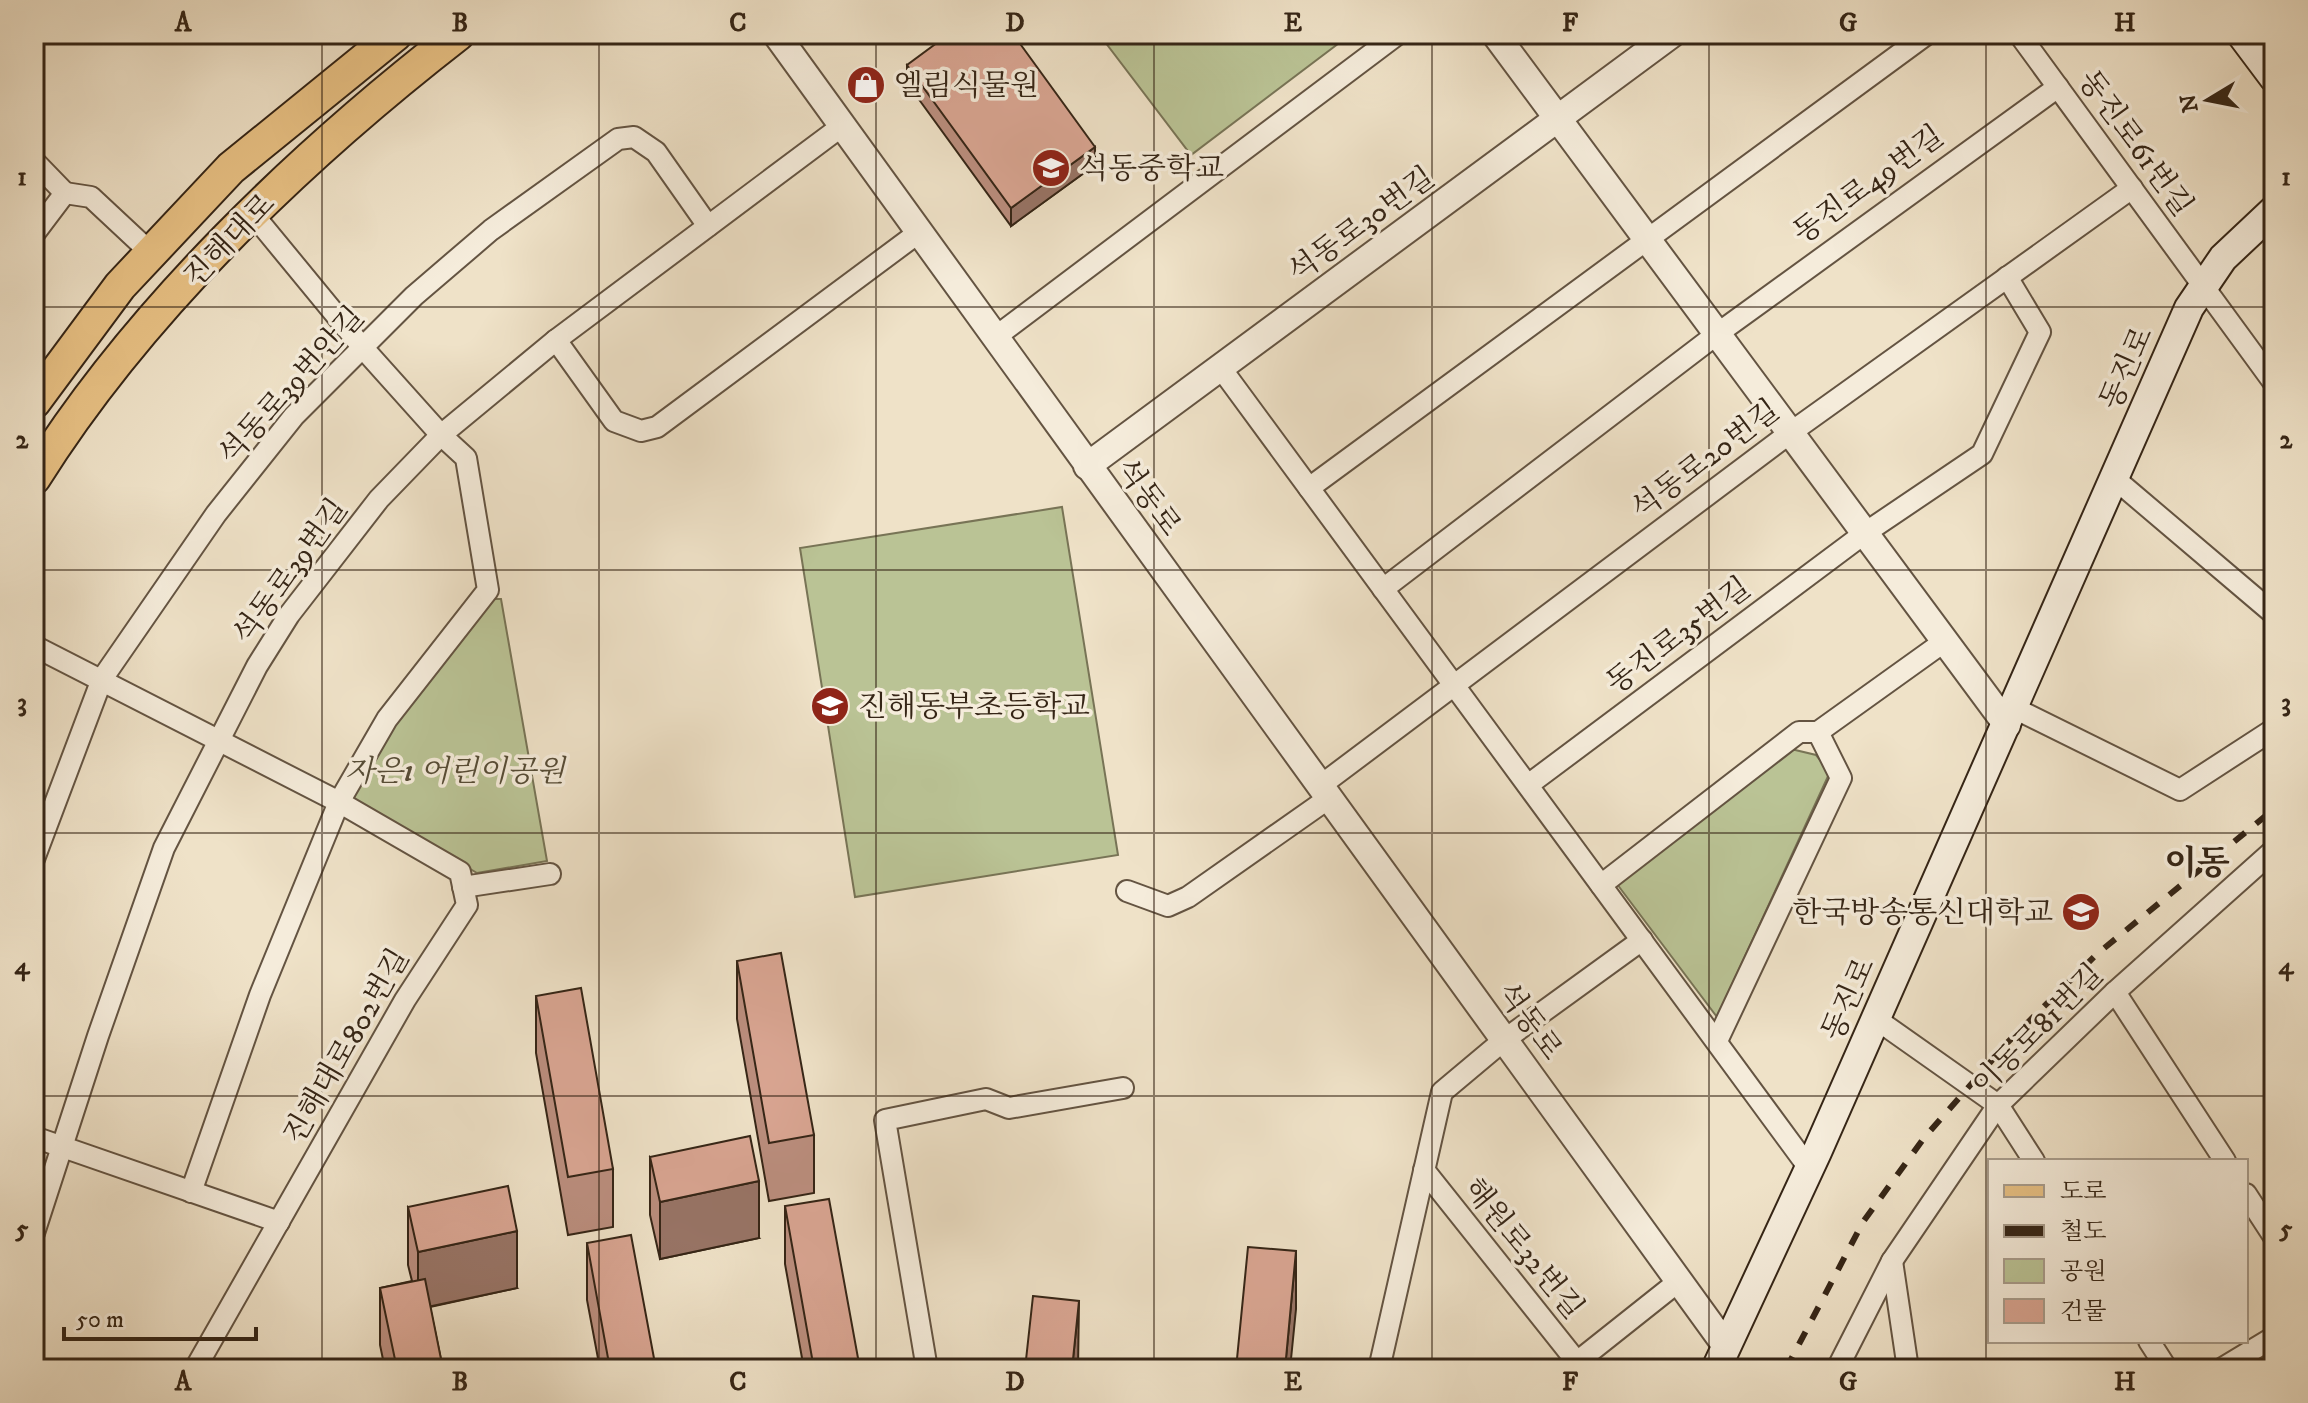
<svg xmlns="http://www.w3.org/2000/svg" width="2308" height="1403" viewBox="0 0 2308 1403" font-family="'IM FELL DW Pica','Noto Serif KR',serif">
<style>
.green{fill:#bac395;stroke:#787456;stroke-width:2}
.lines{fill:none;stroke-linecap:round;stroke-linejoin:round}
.minor-casing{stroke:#645442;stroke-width:24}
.tertiary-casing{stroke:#645442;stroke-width:30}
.secondary-casing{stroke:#352516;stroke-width:32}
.primary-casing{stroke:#352516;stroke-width:36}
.minor{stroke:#f5ecdb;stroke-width:20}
.tertiary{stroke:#f5ecdb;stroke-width:26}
.secondary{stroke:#f5ecdb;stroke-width:28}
.primary{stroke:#e8c184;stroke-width:32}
.rail{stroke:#352516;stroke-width:6;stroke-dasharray:14 14;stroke-linecap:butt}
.wall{fill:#bb8e7e;stroke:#352516;stroke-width:2}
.shaded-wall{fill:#987466;stroke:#352516;stroke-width:2}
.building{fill:#d9a592;stroke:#352516;stroke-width:2}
.grid{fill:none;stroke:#352516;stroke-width:2;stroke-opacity:0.55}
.labels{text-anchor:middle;stroke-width:7;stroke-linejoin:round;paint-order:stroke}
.poi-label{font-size:30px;fill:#352516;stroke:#f5ecdb;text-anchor:start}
.street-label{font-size:30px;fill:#352516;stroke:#f5ecdb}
.park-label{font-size:30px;font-style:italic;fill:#564c36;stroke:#f5ecdb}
.quarter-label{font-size:34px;font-weight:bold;fill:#352516;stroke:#f5ecdb}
.neatline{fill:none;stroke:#352516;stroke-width:3}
.grid-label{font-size:26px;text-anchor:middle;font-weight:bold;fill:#352516}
</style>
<rect width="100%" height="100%" fill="#efe2c8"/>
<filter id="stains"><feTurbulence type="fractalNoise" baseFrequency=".0025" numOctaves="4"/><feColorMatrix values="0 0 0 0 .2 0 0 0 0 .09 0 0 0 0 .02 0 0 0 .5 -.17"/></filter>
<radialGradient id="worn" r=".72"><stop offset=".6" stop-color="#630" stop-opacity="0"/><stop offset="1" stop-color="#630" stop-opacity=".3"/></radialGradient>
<g class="green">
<polygon points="1099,34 1351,34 1191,155"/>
<polygon points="1062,507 1118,855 855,897 800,548"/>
<polygon points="491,599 501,599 547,861 477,873 351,798 395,724"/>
<polygon points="1791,749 1816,755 1830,772 1717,1017 1617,884"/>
</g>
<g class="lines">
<defs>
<g id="minor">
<polyline points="2019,34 2274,383"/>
<polyline points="34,161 65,193"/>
<polyline points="65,193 91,197 151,253"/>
<polyline points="34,234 65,193"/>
<polyline points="994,338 1398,34"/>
<polyline points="556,340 614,421 641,431 657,427 918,233"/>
<polyline points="1220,367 1809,1168"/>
<polyline points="2115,479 2274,614"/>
<polyline points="1309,488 1927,34"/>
<polyline points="1383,589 1717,334 2058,87"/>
<polyline points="34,646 339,802 460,872 467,905 405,1000 195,1369"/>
<polyline points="2014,708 2180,790 2274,729"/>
<polyline points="1528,785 1865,533 1982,454 2040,332 2007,277"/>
<polyline points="1320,786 1790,433 2132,188"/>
<polyline points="34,859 102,679 216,514 294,416 414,296 491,230 618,139 634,137 656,152 708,226"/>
<polyline points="1601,885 1799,732 1818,732 1945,641"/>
<polyline points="463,887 550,874"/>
<polyline points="1127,891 1168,906 1188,897 1329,798"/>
<polyline points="2115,992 2225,1161"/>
<polyline points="1876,1019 1998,1105 2034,1161"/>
<polyline points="1717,1041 1841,778 1818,732"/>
<polyline points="34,1137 279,1222"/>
<polyline points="1424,1170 1577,1362"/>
<polyline points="191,1192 260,995 339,802 387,719 488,590 466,458 441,435 363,348 252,213"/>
<polyline points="2246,1194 2274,1237"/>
<polyline points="34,1233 98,1036 164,848 257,666 289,615 379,499 441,435 556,340 842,126"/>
<polyline points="1892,1261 1908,1369"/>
<polyline points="2149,1341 2167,1369"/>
<polyline points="34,1368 35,1369"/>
<polyline points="927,1369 885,1120 986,1099 1009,1108 1123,1088"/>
<polyline points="1379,1369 1442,1092 1504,1040 1642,940"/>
<polyline points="1574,1369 1577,1362 1679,1281"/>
<polyline points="1837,1369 1892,1261 1998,1105 2115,992 2274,850"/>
<polyline points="2221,1369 2274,1337"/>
</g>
<g id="tertiary">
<polyline points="776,34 1726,1346"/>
<polyline points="1495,34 2007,725"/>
<polyline points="1087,466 1672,34"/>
</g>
<g id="secondary">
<polyline points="2241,34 2274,78"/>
<polyline points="1716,1369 1817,1152 2189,308 2223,258 2274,210"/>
</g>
<g id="primary">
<polyline points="34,402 120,286 231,168 396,34"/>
<path d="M 34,478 C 140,309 301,156 458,34"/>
</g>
</defs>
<use href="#minor" class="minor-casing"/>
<use href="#tertiary" class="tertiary-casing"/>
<use href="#secondary" class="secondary-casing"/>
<use href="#primary" class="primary-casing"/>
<use href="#minor" class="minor"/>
<use href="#tertiary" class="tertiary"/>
<use href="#secondary" class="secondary"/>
<use href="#primary" class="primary"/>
<polyline class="rail" points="1786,1369 1863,1222 1924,1138 2008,1042 2097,954 2274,809"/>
</g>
<g class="wall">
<polygon points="907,65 1095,165 1011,226 907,83"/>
<polygon points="737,961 814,1135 814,1193 769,1201 737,1019"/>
<polygon points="536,996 613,1169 613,1227 568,1235 536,1053"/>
<polygon points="650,1157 759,1238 660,1259 650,1215"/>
<polygon points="785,1206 860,1369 804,1369 785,1264"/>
<polygon points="408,1207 517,1288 430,1307 443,1369 385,1369 380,1345 380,1288 412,1281 408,1265"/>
<polygon points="587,1243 656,1369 600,1369 587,1300"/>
</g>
<g class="shaded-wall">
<polygon points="1095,147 1095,165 1011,226 1011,208"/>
<polygon points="759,1181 759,1238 660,1259 660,1202"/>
<polygon points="517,1231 517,1288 418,1309 418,1252"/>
<polygon points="1296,1251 1296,1309 1290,1369 1285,1369"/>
<polygon points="1079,1301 1078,1369 1072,1369"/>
</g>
<g class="building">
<polygon points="949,34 1013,34 1095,147 1011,208 907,65"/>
<polygon points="781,953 814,1135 769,1143 737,961"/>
<polygon points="581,988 613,1169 568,1177 536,996"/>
<polygon points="750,1136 759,1181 660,1202 650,1157"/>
<polygon points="508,1186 517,1231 418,1252 408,1207"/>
<polygon points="829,1199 860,1369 814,1369 785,1206"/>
<polygon points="631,1235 656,1369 610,1369 587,1243"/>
<polygon points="1248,1247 1296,1251 1285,1369 1236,1369"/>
<polygon points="425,1279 443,1369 397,1369 380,1288"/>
<polygon points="1033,1296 1079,1301 1072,1369 1025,1369"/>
</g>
<path class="grid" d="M 322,34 L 322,1369M 599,34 L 599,1369M 876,34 L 876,1369M 1154,34 L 1154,1369M 1432,34 L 1432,1369M 1709,34 L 1709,1369M 1986,34 L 1986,1369M 34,307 L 2274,307M 34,570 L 2274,570M 34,833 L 2274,833M 34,1096 L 2274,1096"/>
<defs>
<symbol id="shop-disc" viewBox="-11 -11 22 22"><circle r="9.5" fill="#8f2418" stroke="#f5ecdb"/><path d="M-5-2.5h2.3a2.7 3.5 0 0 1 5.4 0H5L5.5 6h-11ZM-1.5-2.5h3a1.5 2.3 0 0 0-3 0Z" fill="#fff"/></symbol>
<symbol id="school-disc" viewBox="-11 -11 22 22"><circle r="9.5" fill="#8f2418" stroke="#f5ecdb"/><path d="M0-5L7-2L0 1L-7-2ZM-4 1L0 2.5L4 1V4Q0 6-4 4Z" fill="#fff"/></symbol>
<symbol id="university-disc" viewBox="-11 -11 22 22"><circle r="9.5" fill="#8f2418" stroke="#f5ecdb"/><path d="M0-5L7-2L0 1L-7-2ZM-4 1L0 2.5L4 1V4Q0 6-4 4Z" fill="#fff"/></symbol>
</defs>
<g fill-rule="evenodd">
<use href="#shop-disc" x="844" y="63" width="44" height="44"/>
<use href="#school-disc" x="1029" y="146" width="44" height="44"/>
<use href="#school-disc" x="808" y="684" width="44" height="44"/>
<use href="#university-disc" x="2059" y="890" width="44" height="44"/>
</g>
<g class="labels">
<g class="poi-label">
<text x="894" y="95">엘림식물원</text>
<text x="1079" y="178">석동중학교</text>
<text x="858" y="716">진해동부초등학교</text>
<text x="2053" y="922" text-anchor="end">한국방송통신대학교</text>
</g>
<g class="street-label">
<text transform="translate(2136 143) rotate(54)" y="10">동진로61번길</text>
<text transform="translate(1868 184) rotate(-36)" y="10">동진로49번길</text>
<text transform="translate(1361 224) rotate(-36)" y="10">석동로30번길</text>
<text transform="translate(229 240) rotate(-46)" y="10">진해대로</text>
<text transform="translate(2126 368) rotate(-66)" y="10">동진로</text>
<text transform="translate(291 385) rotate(-48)" y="10">석동로39번안길</text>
<text transform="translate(1705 459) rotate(-37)" y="10">석동로20번길</text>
<text transform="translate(1149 497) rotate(54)" y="10">석동로</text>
<text transform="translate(290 571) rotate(-54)" y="10">석동로39번길</text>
<text transform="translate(1678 635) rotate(-37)" y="10">동진로35번길</text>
<text transform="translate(1848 999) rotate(-66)" y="10">동진로</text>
<text transform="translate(1530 1021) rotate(54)" y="10">석동로</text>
<text transform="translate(2037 1029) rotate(-45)" y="10">이동로81번길</text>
<text transform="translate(346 1046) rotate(-60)" y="10">진해대로802번길</text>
<text transform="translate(1524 1248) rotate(51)" y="10">해원로32번길</text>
</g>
<g class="park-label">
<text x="455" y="781">자은1 어린이공원</text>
</g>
<g class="quarter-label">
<text x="2197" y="874">이동</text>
</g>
</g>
<rect width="2308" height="1403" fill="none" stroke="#efe2c8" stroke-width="88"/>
<rect x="1988" y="1159" width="260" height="184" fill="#f5ecdb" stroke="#a89c8c" stroke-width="2"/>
<rect x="2004" y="1185" width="40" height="12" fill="#e8c184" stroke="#a89c8c" stroke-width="2"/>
<text x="2060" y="1199" font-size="24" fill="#352516">도로</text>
<rect x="2004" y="1225" width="40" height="12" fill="#352516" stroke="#a89c8c" stroke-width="2"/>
<text x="2060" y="1239" font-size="24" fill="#352516">철도</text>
<rect x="2004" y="1259" width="40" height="24" fill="#bac395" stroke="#a89c8c" stroke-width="2"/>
<text x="2060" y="1279" font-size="24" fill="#352516">공원</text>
<rect x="2004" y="1299" width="40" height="24" fill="#d9a592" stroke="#a89c8c" stroke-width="2"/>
<text x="2060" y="1319" font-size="24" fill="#352516">건물</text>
<g transform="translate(2208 100) rotate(260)" stroke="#f5ecdb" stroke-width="6" paint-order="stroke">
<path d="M0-6L14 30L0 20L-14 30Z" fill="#352516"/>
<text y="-12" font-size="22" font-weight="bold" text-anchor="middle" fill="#352516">N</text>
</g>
<path d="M64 1327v12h192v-12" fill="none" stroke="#352516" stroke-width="4"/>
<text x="76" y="1327" font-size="24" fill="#352516" stroke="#f5ecdb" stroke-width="6" paint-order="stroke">50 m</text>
<rect x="44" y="44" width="2220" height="1315" class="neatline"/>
<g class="grid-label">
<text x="183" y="31">A</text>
<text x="460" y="31">B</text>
<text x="738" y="31">C</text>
<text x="1015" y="31">D</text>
<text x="1293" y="31">E</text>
<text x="1570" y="31">F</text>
<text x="1848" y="31">G</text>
<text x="2125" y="31">H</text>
<text x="22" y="185">1</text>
<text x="2286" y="185">1</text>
<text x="22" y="448">2</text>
<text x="2286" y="448">2</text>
<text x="22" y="711">3</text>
<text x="2286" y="711">3</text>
<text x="22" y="974">4</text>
<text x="2286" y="974">4</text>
<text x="22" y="1237">5</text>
<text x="2286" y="1237">5</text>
<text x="183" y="1390">A</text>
<text x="460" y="1390">B</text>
<text x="738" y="1390">C</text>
<text x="1015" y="1390">D</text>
<text x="1293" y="1390">E</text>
<text x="1570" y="1390">F</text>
<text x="1848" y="1390">G</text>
<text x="2125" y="1390">H</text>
</g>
<rect width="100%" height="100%" filter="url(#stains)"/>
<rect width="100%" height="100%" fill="url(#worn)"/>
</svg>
